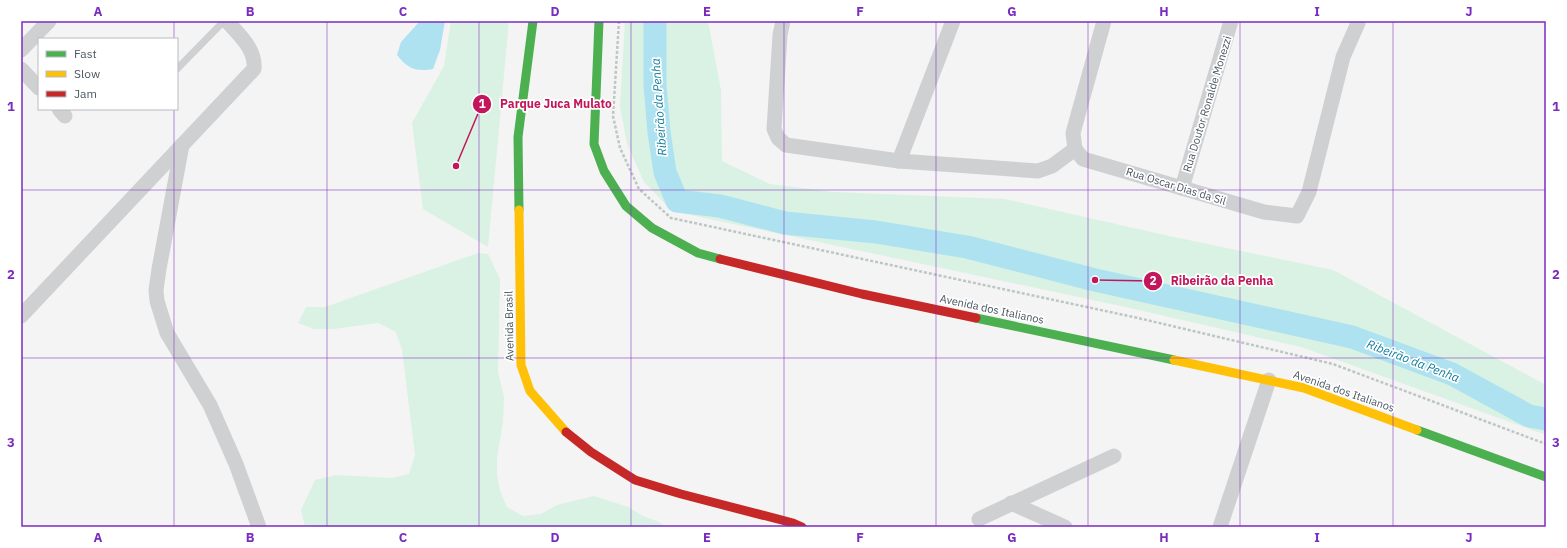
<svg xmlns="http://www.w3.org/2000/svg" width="1567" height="548" viewBox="0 0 1567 548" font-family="'IBM Plex Sans',sans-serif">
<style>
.green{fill:#d9f2e3}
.water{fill:#aee2f0}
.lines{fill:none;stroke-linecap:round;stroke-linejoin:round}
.river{stroke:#aee2f0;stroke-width:23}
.path{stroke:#bcc7c4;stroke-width:2.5;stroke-dasharray:3 2;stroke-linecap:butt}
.lane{stroke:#ced0d2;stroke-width:7}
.street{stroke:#ced0d2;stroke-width:15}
.fast{stroke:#4caf50;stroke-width:9}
.slow{stroke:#ffc107;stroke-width:9}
.jam{stroke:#c62828;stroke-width:9}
.grid{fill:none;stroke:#7b2cbf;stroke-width:1;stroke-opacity:0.55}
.labels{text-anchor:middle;stroke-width:3.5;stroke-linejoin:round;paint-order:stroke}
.street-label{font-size:11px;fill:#4a5661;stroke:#fff}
.water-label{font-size:12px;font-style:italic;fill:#0c7c9b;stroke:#fff}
.leader{fill:none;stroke:#c2185b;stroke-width:1.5}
.callout-dot{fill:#c2185b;stroke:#fff;stroke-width:1.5}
.mark-label{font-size:12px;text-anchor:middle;font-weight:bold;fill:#fff}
.callout-label{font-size:12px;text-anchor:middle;font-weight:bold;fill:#c2185b;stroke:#fff;stroke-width:3.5;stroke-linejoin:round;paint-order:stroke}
.neatline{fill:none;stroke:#7b2cbf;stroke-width:1.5}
.grid-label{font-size:13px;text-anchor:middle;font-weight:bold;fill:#7b2cbf}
</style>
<rect width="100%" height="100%" fill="#f4f4f4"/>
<g class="green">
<polygon points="451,21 509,21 488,247 423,209 412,123 444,66"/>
<polygon points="625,21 708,21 721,90 722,161 770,184 833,192 1005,199 1169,236 1333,270 1546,385 1546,435 1301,347 1121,306 672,211 644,182 627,144 620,107"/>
<polygon points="478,253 488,254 500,279 498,372 504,397 503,422 497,457 497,474 500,491 507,507 523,516 541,514 557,505 594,496 628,507 643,516 659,522 666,527 305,527 301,510 315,480 336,475 392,478 409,474 415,455 402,350 396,332 378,323 333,329 314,329 298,323 306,307 325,307"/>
</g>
<path class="water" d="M 420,21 L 445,21 L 440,50 L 433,69 C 416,72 408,69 397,55 L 401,42 Z"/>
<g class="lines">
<polyline class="river" points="655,21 655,85 659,132 665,172 677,201 720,206 785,223 876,232 967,247 1095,280 1352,337 1452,374 1529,416 1546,419"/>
<polyline class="path" points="619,21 613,116 620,148 639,189 671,218 1138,318 1333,364 1546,444"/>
<polyline class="lane" points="177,69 224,21"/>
<g class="street">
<polyline points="783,21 780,35 774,129 778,138 786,145 899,161 1038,171 1052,166 1075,149"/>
<polyline points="1104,21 1073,133 1075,149 1083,159 1264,212 1297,216 1309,192 1343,57 1358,23 1357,21"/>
<polyline points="21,50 49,21"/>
<polyline points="21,69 39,88"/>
<polyline points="59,109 65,116"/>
<polyline points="182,145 159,269 156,290 157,301 167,333 210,405 236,464 259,527"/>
<polyline points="899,161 953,21"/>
<polyline points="1182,188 1231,21"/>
<path d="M 21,316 L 254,69 C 256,49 239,35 227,21"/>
<polyline points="1011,503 1065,527"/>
<polyline points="979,519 1114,456"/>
<polyline points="1220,527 1269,380"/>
</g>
<g class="fast">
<polyline points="599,21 594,144 604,171 626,206 652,228 698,253 720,259"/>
<polyline points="519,210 518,137 533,21"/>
<polyline points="976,318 1174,360"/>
<polyline points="1417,430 1546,477"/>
</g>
<g class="slow">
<polyline points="519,210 521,365 530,391 566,432"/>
<polyline points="1174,360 1304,388 1417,430"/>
</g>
<g class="jam">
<polyline points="720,259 862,294 976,318"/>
<polyline points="566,432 591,452 635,480 681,494 793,523 802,527"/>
</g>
</g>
<path class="grid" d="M 174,21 L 174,39M 327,21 L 327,527M 479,21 L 479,527M 631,21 L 631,527M 784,21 L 784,527M 936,21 L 936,527M 1088,21 L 1088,527M 1240,21 L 1240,527M 1393,21 L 1393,527M 174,109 L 174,527M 21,190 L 1546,190M 21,358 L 1546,358"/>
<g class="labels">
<g class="street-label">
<text transform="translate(1207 104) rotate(-73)" y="4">Rua Doutor Ronalde Monezzi</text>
<text transform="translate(1176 186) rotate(17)" y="4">Rua Oscar Dias da Sil</text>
<text transform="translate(992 309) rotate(12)" y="4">Avenida dos Italianos</text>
<text transform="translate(509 326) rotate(-91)" y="4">Avenida Brasil</text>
<text transform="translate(1344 391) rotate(19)" y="4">Avenida dos Italianos</text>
</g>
<g class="water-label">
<text transform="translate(659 107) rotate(-94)" y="4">Ribeirão da Penha</text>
<text transform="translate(1413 361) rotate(21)" y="4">Ribeirão da Penha</text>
</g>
</g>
<path class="leader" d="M456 166L482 104M1095 280L1153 281"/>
<g class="callout-dot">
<circle cx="456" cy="166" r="4"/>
<circle cx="1095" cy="280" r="4"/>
<circle cx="482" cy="104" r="10"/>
<circle cx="1153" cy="281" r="10"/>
</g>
<g class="mark-label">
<text x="482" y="108">1</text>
<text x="1153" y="285">2</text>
</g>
<g class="callout-label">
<text x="556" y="108">Parque Juca Mulato</text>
<text x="1222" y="285">Ribeirão da Penha</text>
</g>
<rect width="1567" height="548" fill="none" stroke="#ffffff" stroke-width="44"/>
<rect x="38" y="38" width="140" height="72" fill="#ffffff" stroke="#b7bbc0"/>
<rect x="46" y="51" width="20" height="6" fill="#4caf50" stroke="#b7bbc0"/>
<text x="74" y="58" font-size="12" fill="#4a5661">Fast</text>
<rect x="46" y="71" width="20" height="6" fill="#ffc107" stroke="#b7bbc0"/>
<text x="74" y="78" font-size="12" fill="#4a5661">Slow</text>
<rect x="46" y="91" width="20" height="6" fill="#c62828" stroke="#b7bbc0"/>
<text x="74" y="98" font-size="12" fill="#4a5661">Jam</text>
<rect x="22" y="22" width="1523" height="504" class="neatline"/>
<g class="grid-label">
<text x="98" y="16">A</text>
<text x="250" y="16">B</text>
<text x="403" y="16">C</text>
<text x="555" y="16">D</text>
<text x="707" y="16">E</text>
<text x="860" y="16">F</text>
<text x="1012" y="16">G</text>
<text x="1164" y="16">H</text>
<text x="1317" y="16">I</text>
<text x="1469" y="16">J</text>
<text x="11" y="111">1</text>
<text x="1556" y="111">1</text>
<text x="11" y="279">2</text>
<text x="1556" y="279">2</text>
<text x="11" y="447">3</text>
<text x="1556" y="447">3</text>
<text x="98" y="542">A</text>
<text x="250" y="542">B</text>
<text x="403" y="542">C</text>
<text x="555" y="542">D</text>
<text x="707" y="542">E</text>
<text x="860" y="542">F</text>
<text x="1012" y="542">G</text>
<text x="1164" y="542">H</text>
<text x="1317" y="542">I</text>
<text x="1469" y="542">J</text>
</g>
</svg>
